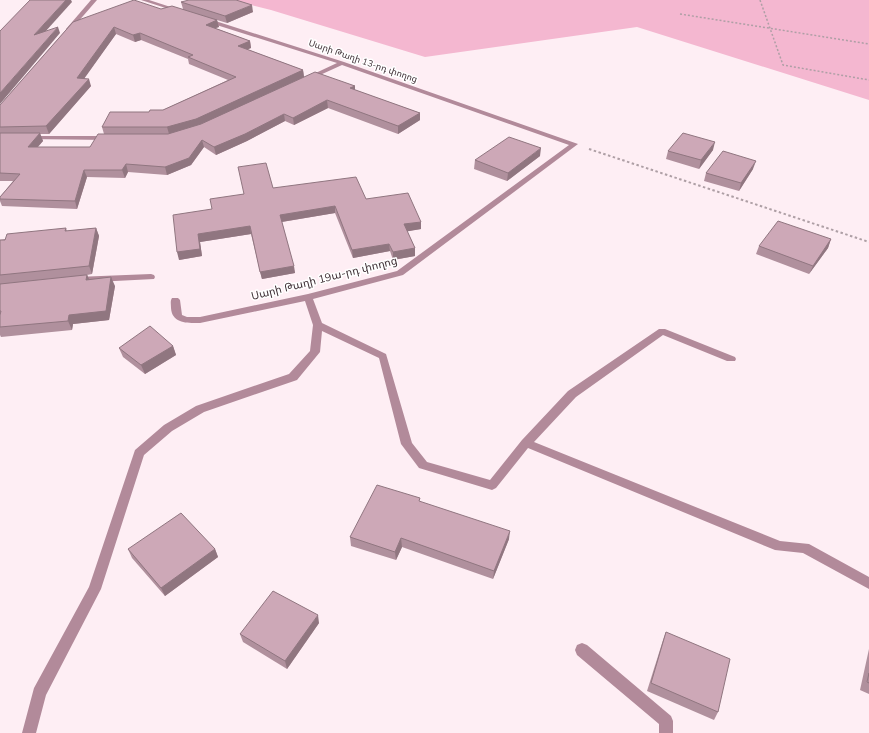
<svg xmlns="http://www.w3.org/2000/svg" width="869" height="733" viewBox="0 0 869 733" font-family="'Nunito Sans','Noto Sans Armenian',sans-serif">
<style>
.green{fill:#f4b7d0}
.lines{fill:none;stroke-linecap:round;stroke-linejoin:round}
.path-far1{stroke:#ae9fa5;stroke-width:1.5;stroke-dasharray:2 2;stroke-linecap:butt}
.path{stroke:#ae9fa5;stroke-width:2;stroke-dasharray:2.5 2.5;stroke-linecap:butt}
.minor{fill:#b28a9a;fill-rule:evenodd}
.wall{fill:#b0909d;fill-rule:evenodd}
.shaded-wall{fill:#907680}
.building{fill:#cda8b7;stroke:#907680}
.labels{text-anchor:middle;stroke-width:3;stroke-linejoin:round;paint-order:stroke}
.far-street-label{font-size:9px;fill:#3f3036;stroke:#fff}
.street-label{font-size:11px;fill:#3f3036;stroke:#fff}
</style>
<rect width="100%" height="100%" fill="#feeef4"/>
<polygon class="green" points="231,0 869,0 869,100 637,27 425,57 271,10"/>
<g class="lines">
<g class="path-far1">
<polyline points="760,0 783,65 869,80"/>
<polyline points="680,14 869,44"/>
</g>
<polyline class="path" points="589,149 869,242"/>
<g class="minor">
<polygon points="91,0 97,0 70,31 66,31 66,29"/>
<polygon points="141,0 149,0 183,11 178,12"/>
<path d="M 206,18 L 344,62 L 578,144 L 403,275 L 313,299 L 322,323 L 386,354 L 412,443 L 427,462 L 490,480 L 522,440 L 568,391 L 659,329 L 665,329 L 735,357 L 736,359 L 735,361 L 727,361 L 663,335 L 576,397 L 534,442 L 780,541 L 809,544 L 869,577 L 869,589 L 803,553 L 775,550 L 528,448 L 496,488 L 492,490 L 419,468 L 401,444 L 379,358 L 322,331 L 320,352 L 297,380 L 204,412 L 172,431 L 144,455 L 101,589 L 46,695 L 36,733 L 22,733 L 34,688 L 89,587 L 135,450 L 164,425 L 196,406 L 289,374 L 310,351 L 313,325 L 305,301 L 200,323 C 188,323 172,324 171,308 C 171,304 170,301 172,298 L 178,298 L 180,300 L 182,315 L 187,317 L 200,317 L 308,294 L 397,271 L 569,145 L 342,65 L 309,80 L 305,80 L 305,78 L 337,63 L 204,21 L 203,20 Z"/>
<polygon points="30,136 108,136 112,138 108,140 28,139 26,138"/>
<polygon points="151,274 154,275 155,277 154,279 76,283 72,280 76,277"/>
<polygon points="582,643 587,645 671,716 673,721 673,733 659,733 659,724 577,655 575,650 577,645"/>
</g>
</g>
<g class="wall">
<path d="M 181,2 L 253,12 L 227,23 L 217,20 L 219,27 L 215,28 L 250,41 L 251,48 L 247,49 L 303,70 L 304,77 L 355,86 L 355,90 L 420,113 L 420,120 L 398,134 L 328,108 L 294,125 L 285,121 L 247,141 L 216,155 L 204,147 L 191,165 L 167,175 L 128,172 L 125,178 L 87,177 L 77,209 L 2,206 L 0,201 L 0,197 L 13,181 L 0,181 L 0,105 L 73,22 L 161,9 L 183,9 ZM 116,34 L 135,42 L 141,40 L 188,59 L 189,64 L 228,80 L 163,110 L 149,112 L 102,127 L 104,134 L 90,147 L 38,147 L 43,141 L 40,134 L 49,134 L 91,86 L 84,78 Z"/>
<polygon points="713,150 699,169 666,159 668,151"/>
<polygon points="540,156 507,181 474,169 475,160"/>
<polygon points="753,169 739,191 704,181 706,173"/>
<polygon points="273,188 366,199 421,222 421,229 407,231 415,248 415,256 393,260 390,251 353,258 335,213 282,222 295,273 262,279 251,234 200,242 202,256 179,260 212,209 243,194"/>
<polygon points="66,228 67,231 96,228 99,236 92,274 87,275 89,280 115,286 109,320 73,324 72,330 1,337 0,335 0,240"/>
<polygon points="831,239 828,248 809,274 756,254 759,246"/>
<polygon points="173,346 176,355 145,374 123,357 119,348"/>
<polygon points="420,502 509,539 493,579 402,547 396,560 351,546 350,537"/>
<polygon points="128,549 215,549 218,557 165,596 132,558"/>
<polygon points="319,623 287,669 243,642 240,634"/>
<polygon points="666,632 718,712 714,720 647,691 663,640"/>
<polygon points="869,649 869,694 860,690"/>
</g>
<g class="shaded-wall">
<polygon points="66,0 71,0 72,2 36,42 34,35"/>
<polygon points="252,5 253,12 227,23 225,16"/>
<polygon points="217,20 219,27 207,31 206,25"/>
<polygon points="58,27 60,33 0,104 0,93"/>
<polygon points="114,27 116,34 79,86 77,78"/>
<polygon points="140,33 141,40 135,42 133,35"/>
<polygon points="250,41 251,48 239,53 238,46"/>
<polygon points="303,70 304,77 197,127 169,134 167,127"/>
<polygon points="89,79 91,86 49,134 46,126"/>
<polygon points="355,86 355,93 350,88"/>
<polygon points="327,100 328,108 294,125 293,118"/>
<polygon points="420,113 420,120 398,134 398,126"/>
<polygon points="284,114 285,121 247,141 216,155 214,147"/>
<polygon points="40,133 43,141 31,154 28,147"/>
<polygon points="202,140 204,147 191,165 167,175 165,167"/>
<polygon points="715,142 713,150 699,169 701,160"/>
<polygon points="541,148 540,156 507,181 508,173"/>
<polygon points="756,161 753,169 739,191 741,183"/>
<polygon points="126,164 128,172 125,178 122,170"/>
<polygon points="84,170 87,177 77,209 75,201"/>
<polygon points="335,206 335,213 281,222 280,215"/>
<polygon points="421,222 421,229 404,232 404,224"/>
<polygon points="250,226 251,234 200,242 202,256 179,260 177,252 198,234"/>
<polygon points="96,228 99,236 92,274 89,266"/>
<polygon points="831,239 828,248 809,274 813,266"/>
<polygon points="389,244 390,251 353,258 352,250"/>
<polygon points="415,248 415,256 393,260 393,252"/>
<polygon points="294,266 295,273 262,279 260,272"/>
<polygon points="87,275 91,283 86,280"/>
<polygon points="111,277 115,286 109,320 73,324 72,330 68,321 69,315"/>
<polygon points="173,346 176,355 145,374 141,365"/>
<polygon points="510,531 509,539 493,579 494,571"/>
<polygon points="401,538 402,547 396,560 395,552"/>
<polygon points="215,549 218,557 165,596 161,588"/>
<polygon points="318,615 319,623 287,669 285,661"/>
</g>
<g class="building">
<polygon points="30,0 66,0 34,35 58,27 0,93 0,31"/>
<polygon points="134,0 161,9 172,6 217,20 206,25 250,41 238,46 303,70 196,119 167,127 102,127 110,112 149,112 150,110 163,110 236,77 188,57 193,55 140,33 133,35 114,27 77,78 89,79 46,126 0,127 0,105 73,22"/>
<polygon points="189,0 236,0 252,5 225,16 181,2"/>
<polygon points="315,72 355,86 350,88 420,113 398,126 327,100 293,118 284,114 245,134 214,147 202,140 189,158 165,167 126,164 122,170 84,170 75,201 0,199 0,197 20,174 0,173 0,133 40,133 28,147 90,147 98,134 168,134 201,124"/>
<polygon points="683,133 715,142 701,160 668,151"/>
<polygon points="509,137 541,148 508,173 475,160"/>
<polygon points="723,151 756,161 741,183 706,173"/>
<polygon points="266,163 273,188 356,177 366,199 408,193 421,222 404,224 415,248 393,252 389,244 352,250 335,206 280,215 294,266 260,272 250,226 198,234 200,249 177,252 173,215 212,209 210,199 244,194 238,167"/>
<polygon points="778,221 831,239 813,266 759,246"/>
<polygon points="66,228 65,231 96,228 89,266 0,275 0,240 5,240 7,234"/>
<polygon points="85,275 87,275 86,280 111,277 106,311 69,315 68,321 0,327 0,315 1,311 0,311 0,284"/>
<polygon points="150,326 173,346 141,365 119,348"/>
<polygon points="377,485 420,498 419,501 510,531 494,571 401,538 395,552 350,537"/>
<polygon points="181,513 215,549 161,588 128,549"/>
<polygon points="273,591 318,615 285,661 240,634"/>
<polygon points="666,632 730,659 718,712 651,683"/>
<polygon points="869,673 869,683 867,682"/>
</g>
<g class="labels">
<g class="far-street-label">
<text transform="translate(363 61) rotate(19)" y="3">Սարի Թաղի 13-րդ փողոց</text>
</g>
<g class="street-label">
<text transform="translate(324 278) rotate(-14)" y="4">Սարի Թաղի 19ա-րդ փողոց</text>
</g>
</g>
</svg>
